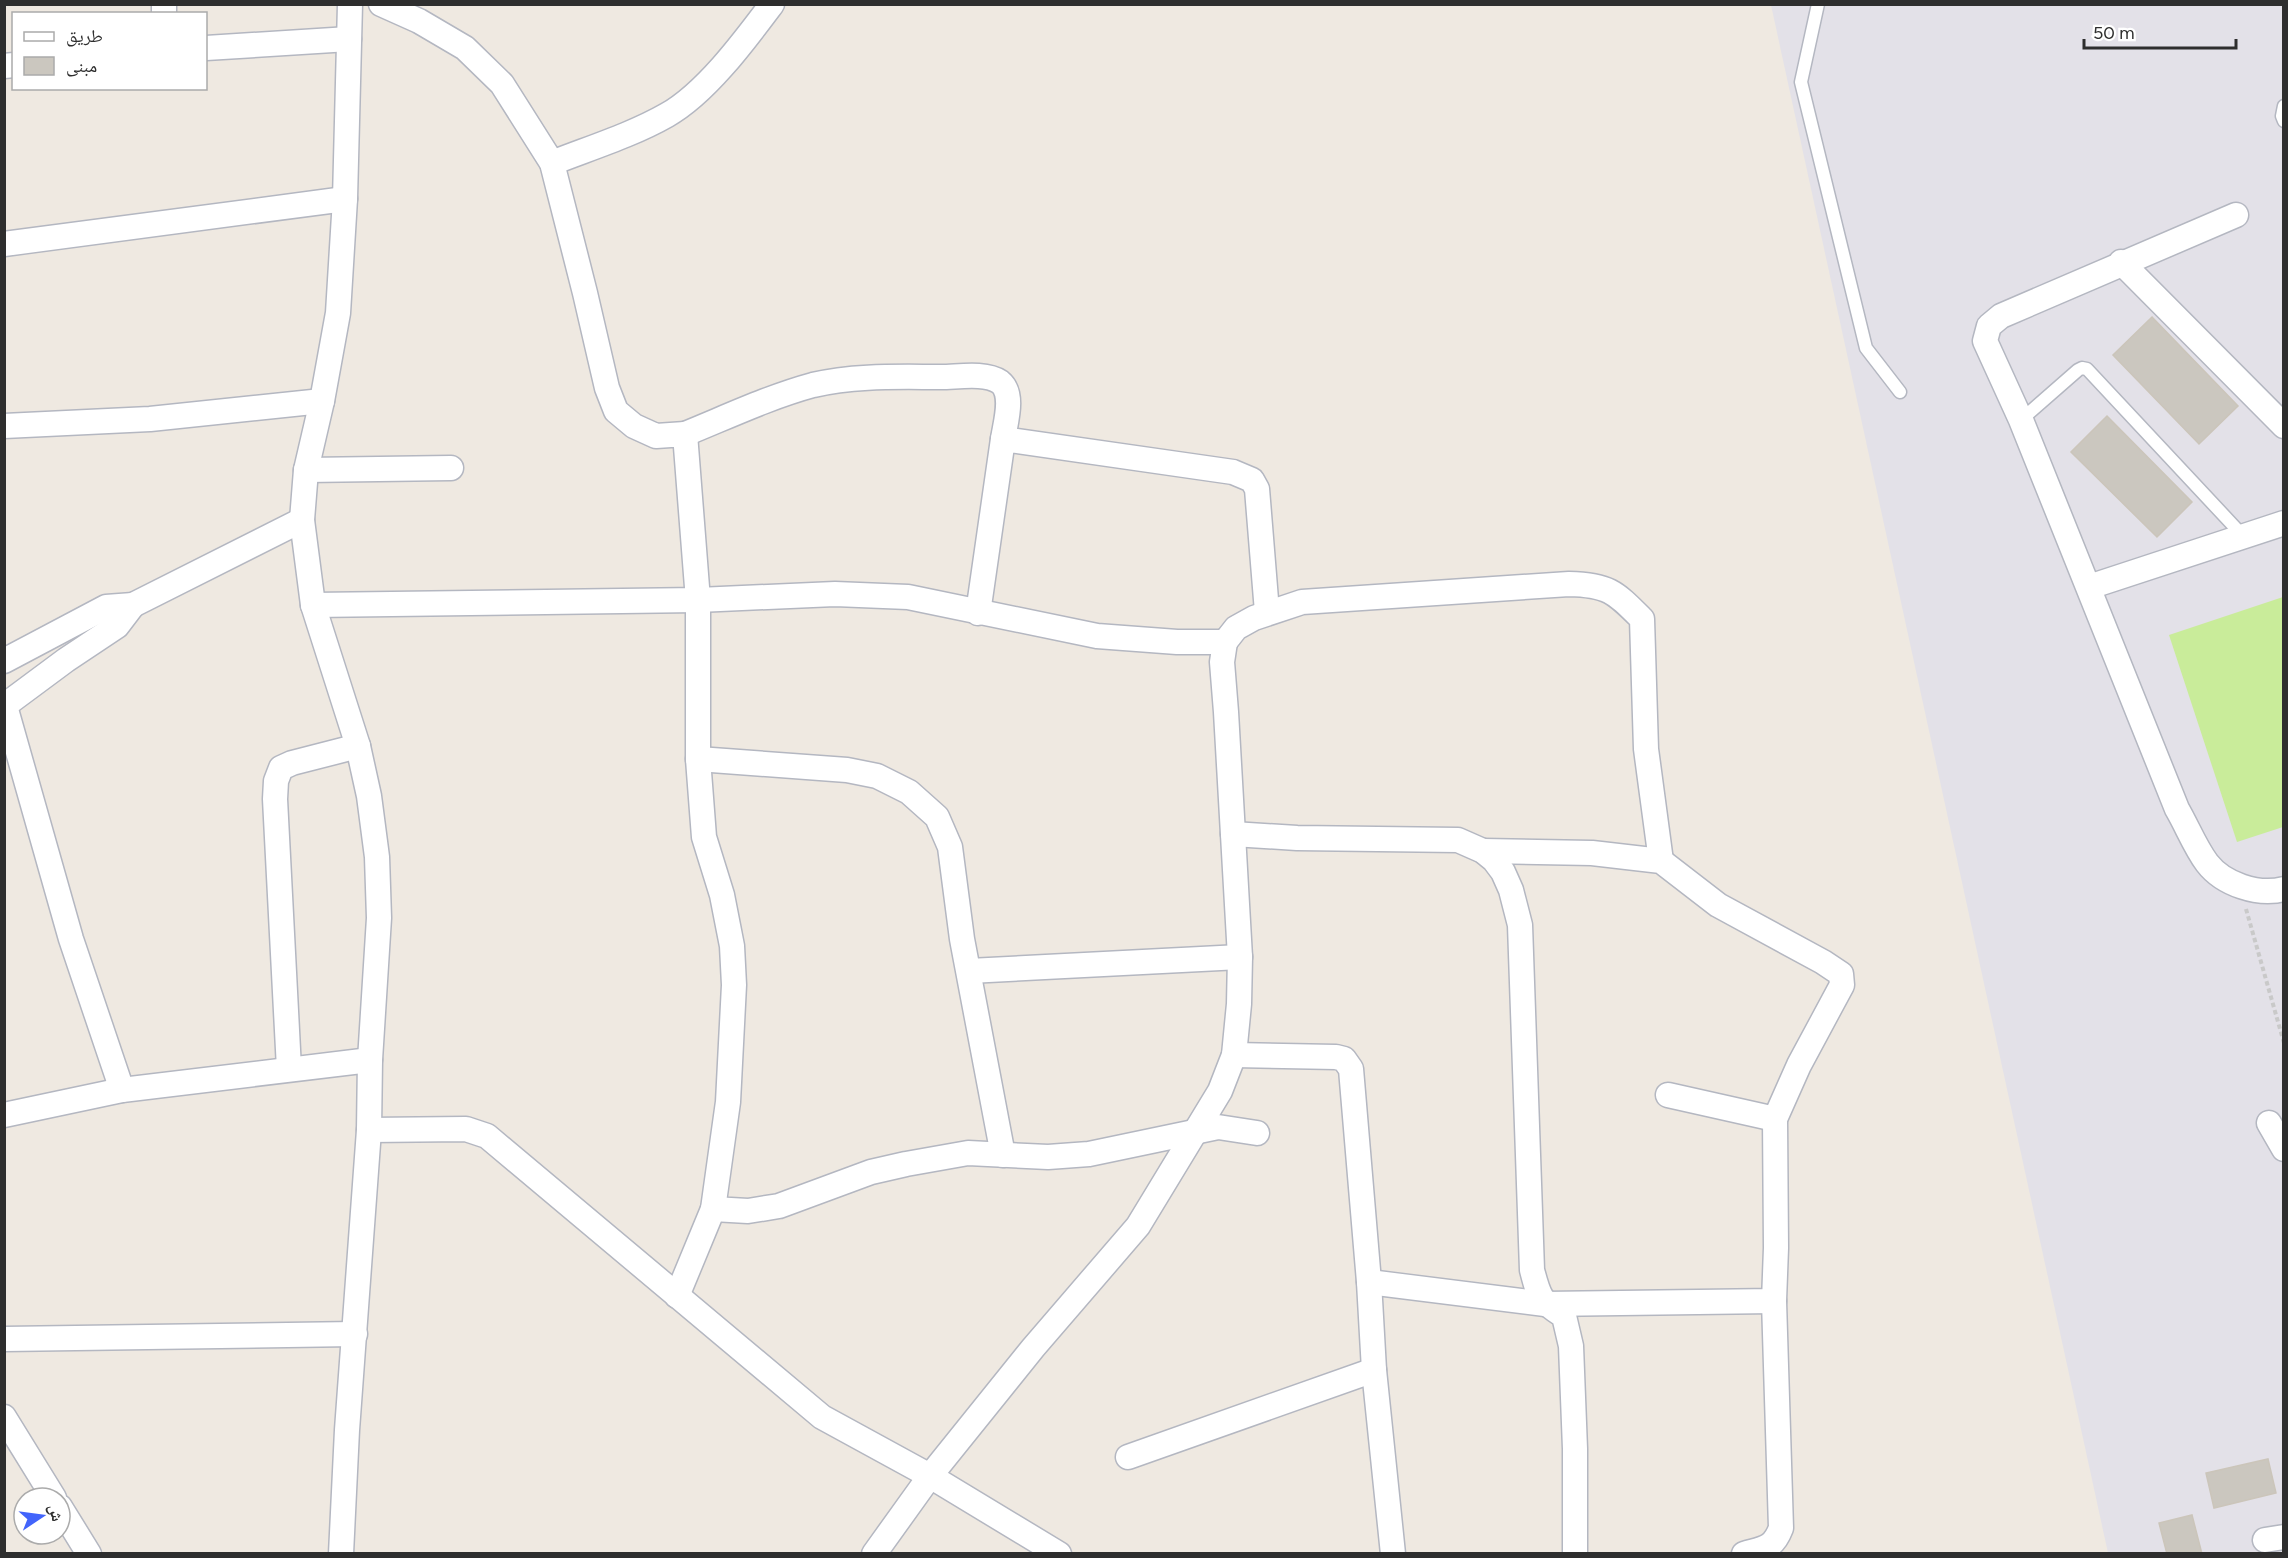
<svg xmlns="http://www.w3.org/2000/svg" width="2288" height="1558" viewBox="0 0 2288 1558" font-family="Figtree,'Noto Naskh Arabic',sans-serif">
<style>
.industrial{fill:#e3e1e8}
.pitch{fill:#c9ec9a}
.building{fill:#cbc7bf;stroke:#cbc5ba;stroke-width:1.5}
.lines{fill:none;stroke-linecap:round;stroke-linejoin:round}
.service-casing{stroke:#b4b7c1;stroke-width:15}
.minor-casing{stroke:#b4b7c1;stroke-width:27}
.path{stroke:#c9c9c9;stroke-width:4;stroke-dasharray:4.5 3;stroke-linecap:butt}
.service{stroke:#fff;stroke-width:12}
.minor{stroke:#fff;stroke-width:24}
</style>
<rect width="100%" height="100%" fill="#efe9e1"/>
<polygon class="industrial" points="1771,5 2283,5 2283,1553 2108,1553"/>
<polygon class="pitch" points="2283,597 2283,827 2237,842 2169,635"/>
<g class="building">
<polygon points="2152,317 2238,406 2199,444 2113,355"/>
<polygon points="2107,416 2192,502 2157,537 2071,452"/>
<polygon points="2268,1459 2276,1493 2214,1508 2206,1473"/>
<polygon points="2192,1515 2202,1554 2167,1554 2159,1523"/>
</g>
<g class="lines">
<defs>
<g id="service">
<polyline points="1818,4 1801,82 1866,348 1900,392"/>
<polyline points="2284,106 2282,116 2284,121"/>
<polyline points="2021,420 2078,370 2082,368 2087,369 2244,537"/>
</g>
<g id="minor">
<polyline points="381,4 419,21 465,48 502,84 552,163 585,293 607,388 616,411 634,426 656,436 685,434 698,600 698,759 704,837 722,895 732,946 734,985 728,1102 713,1209 748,1211 779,1206 871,1172 906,1164 968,1153 1048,1157 1089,1154 1218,1127 1257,1133"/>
<polyline points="164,14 164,4"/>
<polyline points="206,48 349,39"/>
<polyline points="4,66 14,65"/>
<path d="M 552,163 C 590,148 632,135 667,115 C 706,93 745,40 772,4"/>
<path d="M 2236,215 L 2001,316 L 1989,326 L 1985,341 L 2021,420 L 2177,809 C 2187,826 2195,847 2207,863 C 2223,884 2258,896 2284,889"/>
<polyline points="4,244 345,199"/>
<polyline points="2121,262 2284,426"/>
<polyline points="4,426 150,419 322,401"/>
<path d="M 685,434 C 727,417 769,397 813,385 C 855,375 899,377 941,377 C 958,377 985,372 1000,382 C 1015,394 1005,424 1003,439"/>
<polyline points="306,470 451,468"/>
<polyline points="2089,587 2284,523"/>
<polyline points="313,605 698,600 835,594 908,597 1097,636 1177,642 1225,642 1222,662 1226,712 1240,957 1239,1004 1234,1055 1220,1091 1138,1226 1033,1348 930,1476 874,1554"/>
<polyline points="978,613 1003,439 1233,472 1252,480 1257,489 1267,612"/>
<path d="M 1225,642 L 1236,628 L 1254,618 L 1302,602 L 1569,584 C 1609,585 1615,592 1642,619 L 1646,749 L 1661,861"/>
<polyline points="4,661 106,607 133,605 302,520"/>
<polyline points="4,706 66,660 117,626 133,605"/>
<polyline points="5,706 71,939 122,1090"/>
<polyline points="698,759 847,770 877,776 909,792 937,817 950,847 962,939 1003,1155"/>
<path d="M 1233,834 L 1297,838 L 1458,840 L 1483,851 L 1494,860 L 1503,872 L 1511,890 L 1520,925 L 1532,1270 C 1539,1297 1540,1301 1564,1316 L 1571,1346 L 1575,1449 L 1575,1554"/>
<polyline points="969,971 1240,957"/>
<polyline points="1234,1055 1336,1057 1344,1059 1351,1069 1369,1282 1374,1370 1393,1554"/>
<polyline points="289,1069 275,799 276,781 281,768 292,763 358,746"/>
<polyline points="1668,1095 1775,1119"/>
<polyline points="4,1115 122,1090 370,1060"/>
<polyline points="2269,1123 2284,1149"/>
<polyline points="369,1130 466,1129 487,1136 822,1417 930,1476 1059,1554"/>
<polyline points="1369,1282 1545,1304 1774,1301 1776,1248 1775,1119 1799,1065 1842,985 1841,974 1823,962 1718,905 1661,861 1592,853 1483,851"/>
<polyline points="677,1296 713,1209"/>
<polyline points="4,1339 355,1334"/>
<polyline points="4,1417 54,1498"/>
<polyline points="1128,1457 1374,1370"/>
<polyline points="60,1507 89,1554"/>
<polyline points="2265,1540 2284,1537"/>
<polyline points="341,1554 347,1430 369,1130 370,1060 379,918 377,857 369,796 358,746 313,605 302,520 306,470 322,401 338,313 345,199 350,4"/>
<path d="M 1744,1554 C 1764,1548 1773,1549 1781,1528 L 1774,1301"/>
</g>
</defs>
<use href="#service" class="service-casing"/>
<use href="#minor" class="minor-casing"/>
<polyline class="path" points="2246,909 2284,1043"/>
<use href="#service" class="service"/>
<use href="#minor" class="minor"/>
</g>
<rect width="2288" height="1558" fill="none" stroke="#2e2e2e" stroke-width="12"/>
<rect x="12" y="12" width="195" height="78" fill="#ffffff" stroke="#ababab" stroke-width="1.5"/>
<rect x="24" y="32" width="30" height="9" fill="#ffffff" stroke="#ababab" stroke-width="1.5"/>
<text x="66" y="42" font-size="18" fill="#2e2e2e">طريق</text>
<rect x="24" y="57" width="30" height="18" fill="#cbc7bf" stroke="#ababab" stroke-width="1.5"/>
<text x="66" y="72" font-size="18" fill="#2e2e2e">مبنى</text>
<g transform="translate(42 1516) rotate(77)"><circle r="28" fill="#ffffff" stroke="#ababab" stroke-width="1.5"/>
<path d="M0-4.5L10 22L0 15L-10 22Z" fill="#4264fb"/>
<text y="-9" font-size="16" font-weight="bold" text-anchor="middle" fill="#2e2e2e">ش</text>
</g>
<path d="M2084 39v9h152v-9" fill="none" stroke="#2e2e2e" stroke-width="3"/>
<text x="2093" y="39" font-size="18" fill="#2e2e2e" stroke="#ffffff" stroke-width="4.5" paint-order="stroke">50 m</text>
</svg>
